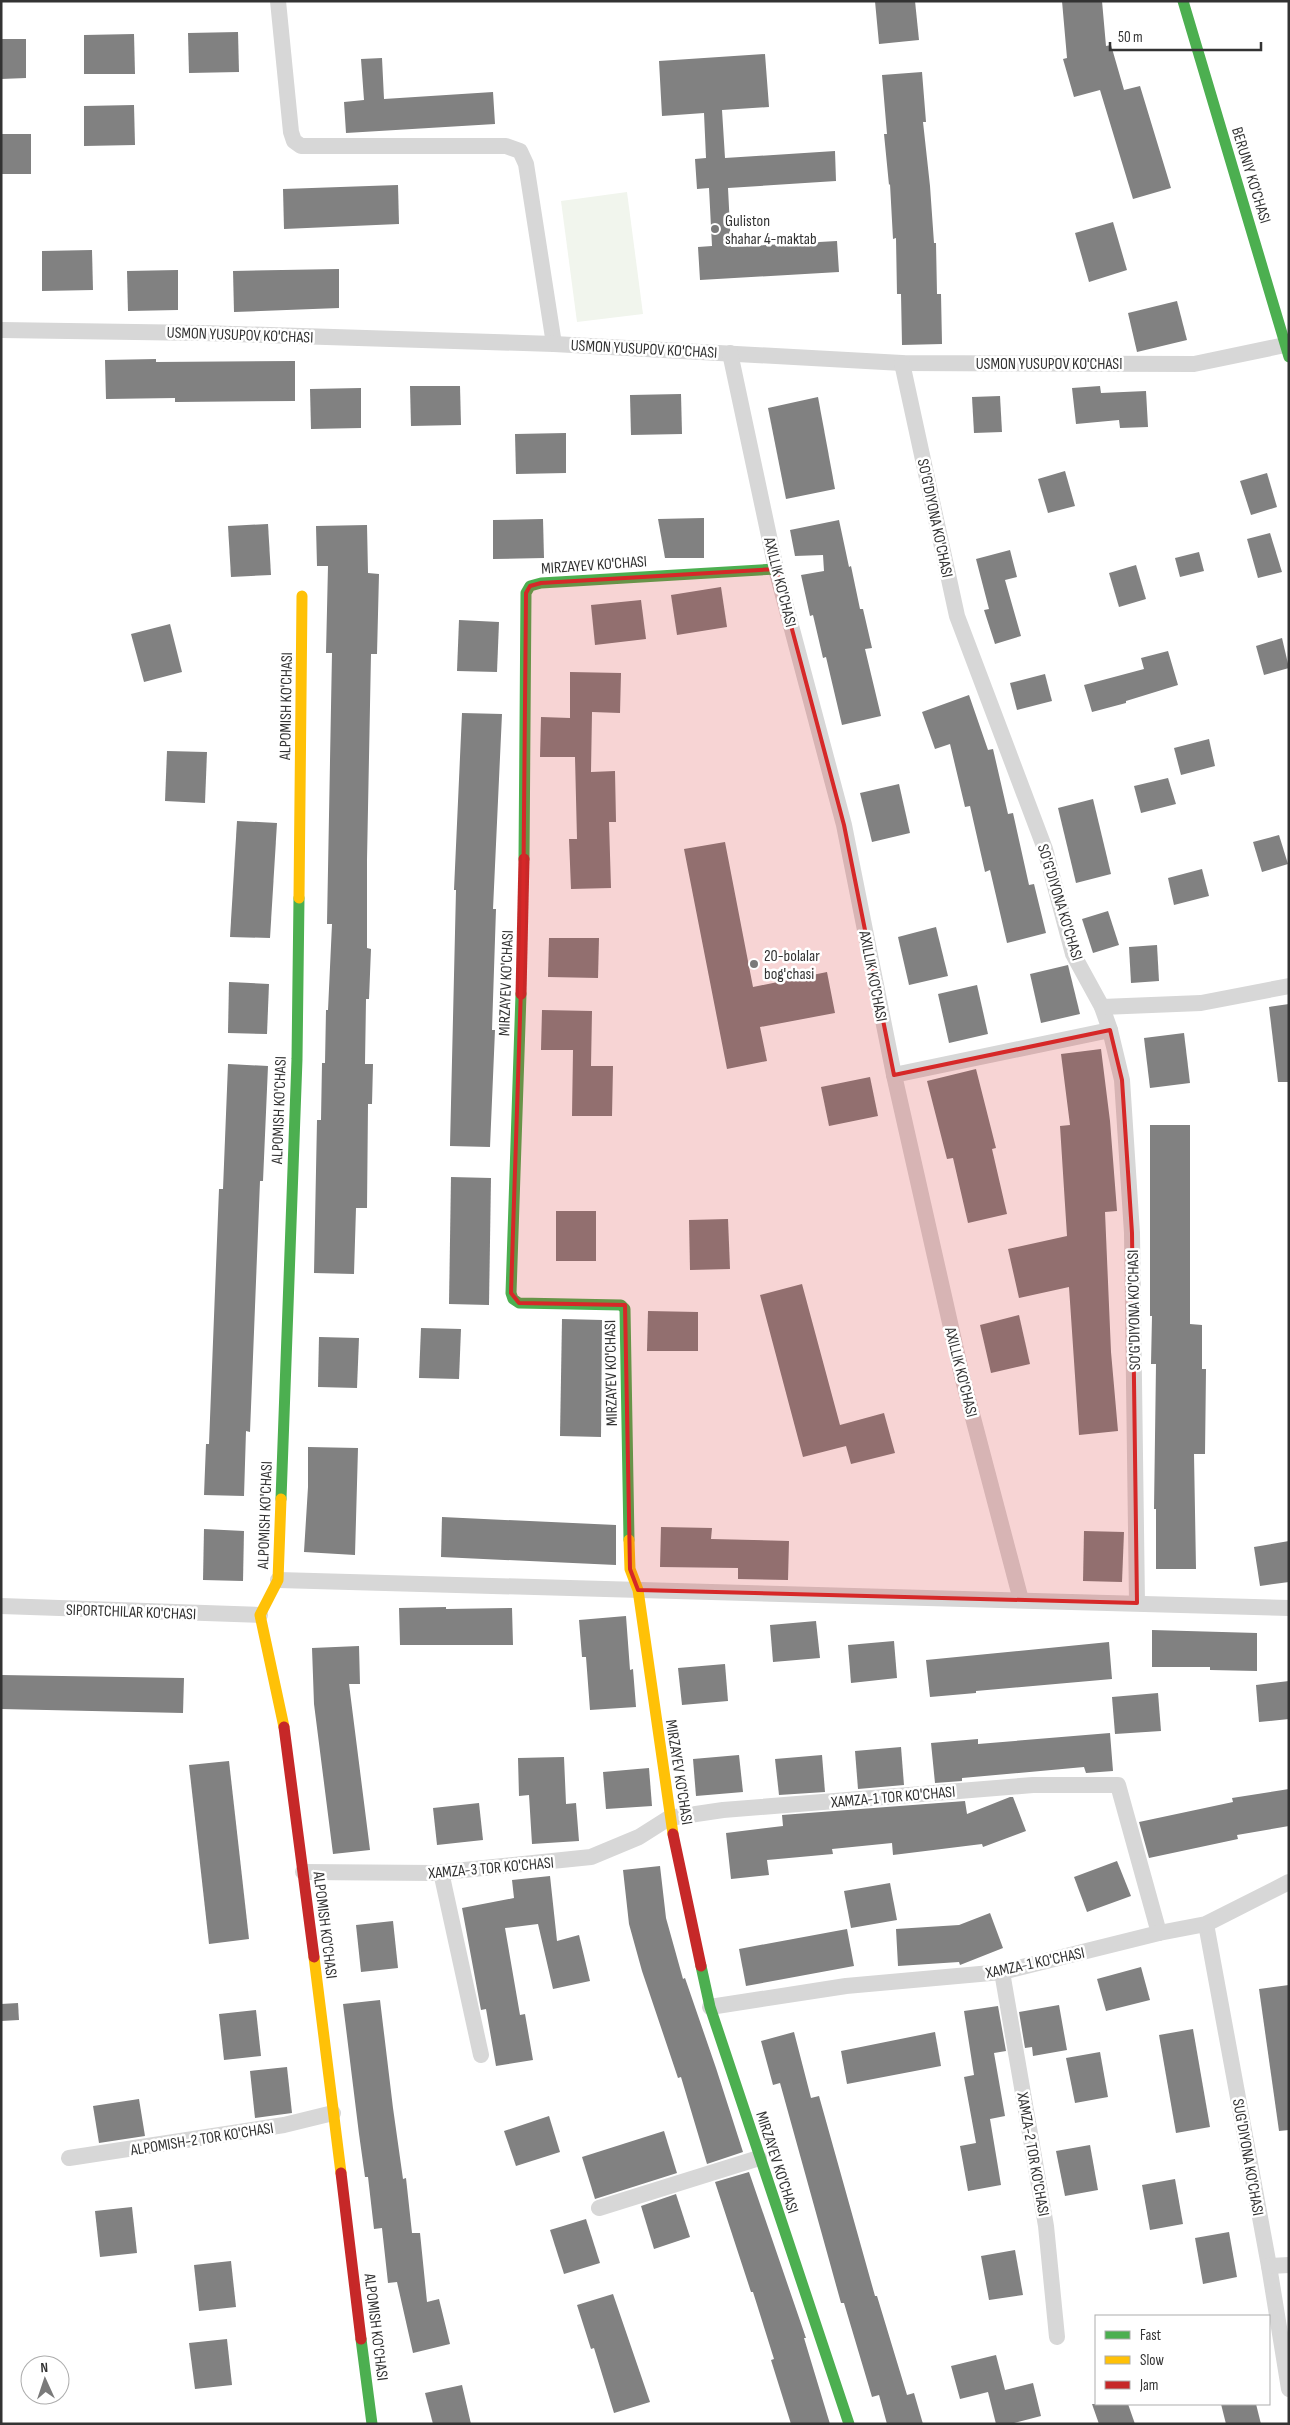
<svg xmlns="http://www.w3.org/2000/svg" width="1290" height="2425" viewBox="0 0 1290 2425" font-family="'Sofia Sans Condensed',sans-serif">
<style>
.green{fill:#f1f5ed}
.building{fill:#818181}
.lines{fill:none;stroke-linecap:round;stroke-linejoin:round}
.street{stroke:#d7d7d7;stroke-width:16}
.fast{stroke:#4caf50;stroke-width:11}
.slow{stroke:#ffc107;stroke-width:11}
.jam{stroke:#c62828;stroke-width:11}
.marked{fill:#d62828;fill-opacity:0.2;stroke:#d62828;stroke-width:4;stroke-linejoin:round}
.poi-dot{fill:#7a7a7a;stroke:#fff;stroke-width:2}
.labels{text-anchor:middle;stroke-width:5;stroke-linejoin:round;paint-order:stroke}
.street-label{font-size:16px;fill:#333;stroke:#fff}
.poi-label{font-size:16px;fill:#333;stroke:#fff;text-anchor:start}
</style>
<rect width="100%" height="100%" fill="#fff"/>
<polygon class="green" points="627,192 643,314 577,322 561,201"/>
<g class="building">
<polygon points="875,1 915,1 919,40 879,44"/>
<polygon points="1062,1 1102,1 1106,46 1111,45 1124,90 1140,86 1171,188 1133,199 1100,90 1074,97 1063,59 1067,58"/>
<polygon points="238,32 239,72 189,73 188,33"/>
<polygon points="134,34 135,74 84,74 84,35"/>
<polygon points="1,39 26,39 26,78 1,79"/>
<polygon points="765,54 769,107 722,110 725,158 835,151 836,181 728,188 731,247 837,241 839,272 700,280 698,247 712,246 709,188 697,189 695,159 706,158 704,113 662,116 659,61"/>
<polygon points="382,58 384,99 493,92 495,124 346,133 344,102 364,100 361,59"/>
<polygon points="922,72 926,122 923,122 930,186 934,243 936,243 937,294 941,294 942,344 902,345 901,294 897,294 896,238 893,239 890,184 889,185 884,134 887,134 882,75"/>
<polygon points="134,105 135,145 84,146 84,106"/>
<rect x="1" y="134" width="30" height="40"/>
<polygon points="398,185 399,224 284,229 283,189"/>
<polygon points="1113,222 1127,270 1089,282 1075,233"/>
<polygon points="92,250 93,290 42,291 42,251"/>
<polygon points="339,269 339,308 234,312 233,271"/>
<polygon points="178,270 178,310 128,311 127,271"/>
<polygon points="1177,301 1187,340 1137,352 1128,313"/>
<polygon points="156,359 156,362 295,361 295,401 175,402 175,398 106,399 105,360"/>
<polygon points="410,386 460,386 461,425 411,426"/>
<polygon points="1100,386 1101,393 1146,391 1148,427 1120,428 1119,420 1076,424 1072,388"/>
<polygon points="361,388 361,428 311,429 310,389"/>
<polygon points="681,394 682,434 631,435 630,395"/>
<polygon points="1000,396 1002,432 974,433 972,397"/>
<polygon points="818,397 835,489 786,499 768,408"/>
<polygon points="566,433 566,473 516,474 515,434"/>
<polygon points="1065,471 1075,506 1048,513 1038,479"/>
<polygon points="1267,473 1277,507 1251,515 1240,481"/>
<polygon points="704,518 704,558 665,558 658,519"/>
<polygon points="543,519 544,558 493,559 493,520"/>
<polygon points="839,520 849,567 851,566 860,609 863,609 872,648 865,649 881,716 842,725 826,657 823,658 813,615 810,616 801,575 824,571 823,555 795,556 790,530"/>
<polygon points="268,524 271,575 231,577 228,526"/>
<polygon points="367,525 368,573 379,574 377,654 371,654 367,860 367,948 371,949 369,999 366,999 365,1064 373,1064 372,1104 368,1104 367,1208 356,1208 354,1274 314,1273 317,1120 321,1120 322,1063 325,1063 326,1010 328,1010 332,924 327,924 332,653 326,653 328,566 317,566 316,526"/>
<polygon points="1270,533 1282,572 1258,578 1247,539"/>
<polygon points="1010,550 1017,577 1005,580 1021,636 995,644 984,610 989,609 976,559"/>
<polygon points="1199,552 1204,571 1180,577 1175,558"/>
<polygon points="1136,565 1146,599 1119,607 1109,573"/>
<polygon points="721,587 727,627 677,635 671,595"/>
<polygon points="641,600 646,639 595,645 591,605"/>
<polygon points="459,620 499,622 497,672 457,671"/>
<polygon points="170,624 182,672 144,682 131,634"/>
<polygon points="1282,638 1289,668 1264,675 1256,646"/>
<polygon points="1168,651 1178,685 1126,701 1126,703 1092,712 1084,685 1144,669 1141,658"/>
<polygon points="570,672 621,673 620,713 592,712 591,772 615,771 616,822 609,822 611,888 571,889 569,839 577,839 575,757 540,757 541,717 570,718"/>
<polygon points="1045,674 1052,701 1017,710 1010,683"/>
<polygon points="969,695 988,750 993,749 1008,814 1013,813 1029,885 1034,884 1046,933 1007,943 990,870 985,872 970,806 965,807 950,744 935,749 922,712"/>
<polygon points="462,713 502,714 493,909 496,909 492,1030 495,1030 490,1147 450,1146 456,890 454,890"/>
<polygon points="1209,739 1215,766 1181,775 1174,748"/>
<polygon points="167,751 207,752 205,803 165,801"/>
<polygon points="1168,778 1176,804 1141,813 1134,786"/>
<polygon points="899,784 910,833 872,842 860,793"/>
<polygon points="1093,799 1111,874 1076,883 1058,808"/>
<polygon points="237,821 277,823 270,938 230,937"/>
<polygon points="1279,835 1288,864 1262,872 1253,842"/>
<polygon points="725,842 753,987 827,972 835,1013 760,1027 767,1061 727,1069 684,849"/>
<polygon points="1202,869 1209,896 1174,905 1168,878"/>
<polygon points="1108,911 1119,945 1093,953 1082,919"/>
<polygon points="936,927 948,976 909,985 898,937"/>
<polygon points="549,938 599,938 598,978 548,977"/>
<polygon points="1157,945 1159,981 1131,983 1129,947"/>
<polygon points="1068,965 1080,1014 1041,1023 1030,974"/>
<polygon points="229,982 269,984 267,1034 228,1033"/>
<polygon points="977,985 988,1034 949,1043 938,994"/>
<polygon points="1289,1004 1289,1082 1278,1082 1269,1007"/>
<polygon points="542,1010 592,1011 591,1066 613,1066 612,1116 572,1116 573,1050 541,1050"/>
<polygon points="1184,1033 1190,1083 1150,1088 1144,1038"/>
<polygon points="1101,1049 1110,1121 1117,1211 1105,1212 1111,1352 1118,1431 1079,1435 1069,1287 1019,1298 1008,1249 1067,1236 1060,1126 1070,1125 1061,1054"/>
<polygon points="228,1064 268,1066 263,1181 260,1181 250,1432 246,1431 244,1496 204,1495 206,1444 209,1444 219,1189 223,1189"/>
<polygon points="976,1069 996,1148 992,1149 1007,1214 968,1223 953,1158 947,1159 927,1081"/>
<polygon points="870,1077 878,1116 829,1126 821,1087"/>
<polygon points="1150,1125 1190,1125 1190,1324 1202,1325 1202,1369 1206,1369 1205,1454 1194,1454 1196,1569 1156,1569 1156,1509 1154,1509 1156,1364 1151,1364 1152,1316 1150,1316"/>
<polygon points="451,1177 491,1178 489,1305 449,1304"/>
<rect x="556" y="1211" width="40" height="50"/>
<polygon points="728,1219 730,1269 690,1270 689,1220"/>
<polygon points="802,1284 840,1425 884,1413 895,1453 851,1464 846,1446 803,1457 760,1295"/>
<polygon points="648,1311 698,1312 698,1351 647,1351"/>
<polygon points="1019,1315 1030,1364 991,1373 980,1325"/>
<polygon points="562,1319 602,1320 601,1437 560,1436"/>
<polygon points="421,1328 461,1329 459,1379 419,1378"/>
<polygon points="319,1337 359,1338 357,1388 318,1387"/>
<polygon points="308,1447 358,1448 355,1555 304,1552 308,1487"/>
<polygon points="442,1517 616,1525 616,1565 441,1557"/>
<polygon points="661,1527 712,1528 711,1539 789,1541 788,1580 738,1579 738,1568 660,1567"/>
<polygon points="204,1529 244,1531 243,1581 203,1580"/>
<polygon points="1084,1531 1124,1532 1122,1582 1083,1581"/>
<polygon points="1289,1541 1289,1582 1260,1586 1254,1547"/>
<polygon points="446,1607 446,1609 512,1608 513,1645 400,1645 399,1608"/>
<polygon points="626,1616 630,1670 633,1669 636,1707 590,1710 586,1657 582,1657 579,1620"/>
<polygon points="816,1621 820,1658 773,1662 770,1625"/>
<polygon points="1152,1630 1257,1633 1257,1671 1210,1670 1210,1667 1152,1667"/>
<polygon points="894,1641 897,1678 851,1683 848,1645"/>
<polygon points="1109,1642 1112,1679 976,1691 976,1693 930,1697 926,1660"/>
<polygon points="359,1646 360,1684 349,1684 370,1850 333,1854 314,1704 312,1648"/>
<polygon points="725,1664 728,1701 682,1705 678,1668"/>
<polygon points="1,1675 184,1678 183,1713 1,1709"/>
<polygon points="1289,1681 1289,1719 1259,1722 1256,1685"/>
<polygon points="1158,1693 1161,1731 1115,1734 1112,1697"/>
<polygon points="1110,1733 1113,1771 1086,1773 1084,1767 962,1778 962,1781 935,1783 931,1743 978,1739 978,1744"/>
<polygon points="901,1747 904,1785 858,1789 855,1751"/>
<polygon points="739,1755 743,1792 696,1796 693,1759"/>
<polygon points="822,1755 825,1792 779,1795 775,1759"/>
<polygon points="564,1757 566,1804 576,1803 579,1841 532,1844 529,1795 519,1796 518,1758"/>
<polygon points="229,1761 249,1939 209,1944 189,1765"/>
<polygon points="649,1768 652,1806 606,1809 603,1772"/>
<polygon points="1289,1789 1289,1826 1237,1835 1238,1839 1149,1858 1139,1822 1233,1802 1232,1798"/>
<polygon points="1010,1797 1013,1797 1026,1831 983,1847 982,1844 893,1855 892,1843 832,1849 833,1854 767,1860 769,1875 731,1879 726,1833 783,1826 782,1815 965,1801 967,1814"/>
<polygon points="479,1803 483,1840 437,1845 433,1808"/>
<polygon points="1117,1861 1131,1896 1087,1912 1074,1877"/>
<polygon points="660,1866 666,1918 683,1979 685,1978 716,2068 743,2152 707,2164 681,2077 678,2078 642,1971 629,1924 623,1870"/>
<polygon points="550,1876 557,1941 579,1935 590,1981 553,1989 538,1924 505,1928 520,2015 525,2014 533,2060 496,2066 486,2009 481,2010 462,1908 514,1898 512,1880"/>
<polygon points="890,1883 897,1920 851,1928 844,1891"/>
<polygon points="990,1913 1003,1948 960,1965 959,1962 898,1966 896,1929 959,1925"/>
<polygon points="393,1921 398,1968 361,1972 356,1925"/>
<polygon points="847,1929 854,1966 746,1986 739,1949"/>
<polygon points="1141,1967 1150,2000 1106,2011 1097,1979"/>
<polygon points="1289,1985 1289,2130 1279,2131 1259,1989"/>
<polygon points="380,2000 393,2108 403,2179 406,2178 412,2233 420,2233 427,2302 439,2299 450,2344 413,2353 397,2282 388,2283 382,2228 374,2229 368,2177 365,2177 359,2134 343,2004"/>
<polygon points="18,2003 19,2020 1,2021 1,2004"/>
<polygon points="1059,2005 1067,2050 1033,2056 1032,2047 1025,2048 1019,2012"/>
<polygon points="998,2006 1006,2051 994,2053 1005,2116 990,2119 1001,2185 968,2191 960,2146 976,2143 964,2077 974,2075 964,2011"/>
<polygon points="256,2010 261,2056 224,2060 219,2014"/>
<polygon points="1193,2029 1210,2127 1176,2133 1159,2035"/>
<polygon points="794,2032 811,2098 819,2096 875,2296 877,2296 907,2395 914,2393 923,2424 887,2424 879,2395 872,2397 844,2303 841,2303 780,2083 773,2085 761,2041"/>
<polygon points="935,2032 941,2066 847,2084 841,2051"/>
<polygon points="1100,2052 1108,2097 1075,2103 1066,2058"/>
<polygon points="287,2067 292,2113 255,2118 250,2071"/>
<polygon points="139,2099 145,2136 99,2143 93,2106"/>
<polygon points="549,2116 560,2152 516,2166 504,2131"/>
<polygon points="664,2131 677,2173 595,2199 582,2157"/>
<polygon points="1090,2145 1098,2190 1065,2196 1056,2151"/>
<polygon points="749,2172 806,2338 804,2338 830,2424 791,2424 771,2360 774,2359 753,2292 751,2292 715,2182"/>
<polygon points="1175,2179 1183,2224 1150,2230 1142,2185"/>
<polygon points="676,2194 690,2237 654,2249 641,2206"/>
<polygon points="132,2207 137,2253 100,2257 95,2211"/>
<polygon points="586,2219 600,2263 564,2274 550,2230"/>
<polygon points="1229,2232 1237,2277 1203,2284 1195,2238"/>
<polygon points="1015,2250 1023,2295 989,2300 981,2256"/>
<polygon points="231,2261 236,2307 199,2311 194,2265"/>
<polygon points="613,2294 650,2402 614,2413 594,2348 591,2349 577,2305"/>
<polygon points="227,2339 232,2385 195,2389 189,2343"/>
<polygon points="996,2355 1005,2390 1033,2383 1041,2416 1010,2424 996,2424 988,2392 960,2399 951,2366"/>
<polygon points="462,2385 471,2424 433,2424 425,2393"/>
<polygon points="1092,2404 1128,2404 1135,2424 1099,2424"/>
<polygon points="1221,2404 1256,2404 1261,2424 1226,2424"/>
</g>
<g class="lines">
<g class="street">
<polyline points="278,1 291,132 294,141 301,146 506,146 520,151 526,164 554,344"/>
<polyline points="1,330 202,333 554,344 902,363 1194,364 1285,345"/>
<polyline points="730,353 776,569 844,825 894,1075 962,1376 1021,1600"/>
<polyline points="902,363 957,616 1045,849 1073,954 1102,1007 1110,1030 1122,1080 1132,1233 1137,1603"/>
<polyline points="1102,1007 1201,1003 1289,986"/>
<polyline points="894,1075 1110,1030"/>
<polyline points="278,1580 1289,1608"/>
<polyline points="1,1606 260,1615"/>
<polyline points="303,1872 435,1873 591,1857 639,1837 669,1818 723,1810 1033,1785 1118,1785 1159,1933"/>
<polyline points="441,1872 481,2055"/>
<polyline points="1206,1924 1269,2266 1289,2389"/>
<polyline points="1002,1972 1046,2226 1057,2337"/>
<polyline points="710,2007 846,1986 1002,1972 1159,1933 1206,1924 1289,1882"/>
<polyline points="69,2158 284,2125 333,2113"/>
<polyline points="599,2208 759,2158"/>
<polyline points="1269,2266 1289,2265"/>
</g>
<g class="fast">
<polyline points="1183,1 1289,357"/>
<polyline points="524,859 526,593 530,586 541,583 776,569"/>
<polyline points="521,994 511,1293 513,1299 519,1303 621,1305 625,1309 629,1540"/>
<polyline points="281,1499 297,1059 299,898"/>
<polyline points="701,1966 710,2007 849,2424"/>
<polyline points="361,2339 372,2424"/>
</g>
<g class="slow">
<polyline points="299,898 302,596"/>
<polyline points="281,1499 278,1580 260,1615 284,1727"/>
<polyline points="629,1540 630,1569 638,1590 673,1834"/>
<polyline points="314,1957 341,2173"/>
</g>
<g class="jam">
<polyline points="521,994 524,859"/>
<polyline points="284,1727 314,1957"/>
<polyline points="673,1834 701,1966"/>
<polyline points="341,2173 361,2339"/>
</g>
</g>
<path class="marked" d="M 776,569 L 844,825 L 894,1075 L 1110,1030 L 1122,1080 L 1132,1233 L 1137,1603 L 638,1590 L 630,1569 L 625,1305 L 519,1303 L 511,1293 L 523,926 L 526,593 L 530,586 L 541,583 Z"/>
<g class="poi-dot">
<circle cx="715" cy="229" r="5"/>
<circle cx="754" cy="964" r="5"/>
</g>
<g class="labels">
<g class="street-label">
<text transform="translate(1252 175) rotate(73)" y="6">BERUNIY KO'CHASI</text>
<text transform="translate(240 334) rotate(2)" y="6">USMON YUSUPOV KO'CHASI</text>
<text transform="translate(644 348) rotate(3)" y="6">USMON YUSUPOV KO'CHASI</text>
<text x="1049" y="369">USMON YUSUPOV KO'CHASI</text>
<text transform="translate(936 518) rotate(78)" y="6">SO'G'DIYONA KO'CHASI</text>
<text transform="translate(594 564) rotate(-4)" y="6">MIRZAYEV KO'CHASI</text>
<text transform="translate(781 582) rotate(76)" y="6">AXILLIK KO'CHASI</text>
<text transform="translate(285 706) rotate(-89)" y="6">ALPOMISH KO'CHASI</text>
<text transform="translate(1061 902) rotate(73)" y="6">SO'G'DIYONA KO'CHASI</text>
<text transform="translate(874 976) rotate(79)" y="6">AXILLIK KO'CHASI</text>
<text transform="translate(505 983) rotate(-88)" y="6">MIRZAYEV KO'CHASI</text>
<text transform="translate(278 1110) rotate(-88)" y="6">ALPOMISH KO'CHASI</text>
<text transform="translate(1133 1310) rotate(-91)" y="6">SO'G'DIYONA KO'CHASI</text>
<text transform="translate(962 1372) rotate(76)" y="6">AXILLIK KO'CHASI</text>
<text transform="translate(610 1373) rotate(-91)" y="6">MIRZAYEV KO'CHASI</text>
<text transform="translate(264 1515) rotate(-88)" y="6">ALPOMISH KO'CHASI</text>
<text transform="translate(131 1611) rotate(2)" y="6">SIPORTCHILAR KO'CHASI</text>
<text transform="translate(680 1772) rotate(81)" y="6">MIRZAYEV KO'CHASI</text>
<text transform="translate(893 1796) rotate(-5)" y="6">XAMZA-1 TOR KO'CHASI</text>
<text transform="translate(491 1867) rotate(-5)" y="6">XAMZA-3 TOR KO'CHASI</text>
<text transform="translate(326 1925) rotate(83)" y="6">ALPOMISH KO'CHASI</text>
<text transform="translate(1035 1962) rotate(-12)" y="6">XAMZA-1 KO'CHASI</text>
<text transform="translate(202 2138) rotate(-9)" y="6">ALPOMISH-2 TOR KO'CHASI</text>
<text transform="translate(1034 2154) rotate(80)" y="6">XAMZA-2 TOR KO'CHASI</text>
<text transform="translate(1249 2157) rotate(80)" y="6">SUG'DIYONA KO'CHASI</text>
<text transform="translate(778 2162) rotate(72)" y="6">MIRZAYEV KO'CHASI</text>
<text transform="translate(377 2327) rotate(83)" y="6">ALPOMISH KO'CHASI</text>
</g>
<g class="poi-label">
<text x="725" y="226">Guliston<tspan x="725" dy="18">shahar 4-maktab</tspan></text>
<text x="764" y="961">20-bolalar<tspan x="764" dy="18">bog'chasi</tspan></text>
</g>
</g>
<rect width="1290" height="2425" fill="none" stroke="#333333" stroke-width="5"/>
<rect x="1095" y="2315" width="175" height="90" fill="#ffffff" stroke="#adadad"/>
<rect x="1105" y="2331" width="25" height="8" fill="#4caf50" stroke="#adadad"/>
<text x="1140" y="2340" font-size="15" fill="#333333">Fast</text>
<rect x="1105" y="2356" width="25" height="8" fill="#ffc107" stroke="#adadad"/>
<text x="1140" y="2365" font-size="15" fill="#333333">Slow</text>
<rect x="1105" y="2381" width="25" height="8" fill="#c62828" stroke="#adadad"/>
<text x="1140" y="2390" font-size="15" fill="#333333">Jam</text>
<g transform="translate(45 2380) rotate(357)"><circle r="24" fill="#ffffff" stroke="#adadad"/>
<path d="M0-4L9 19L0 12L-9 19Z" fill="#7a7a7a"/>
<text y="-8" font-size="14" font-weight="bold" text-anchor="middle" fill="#333333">N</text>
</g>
<path d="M1110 42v8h151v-8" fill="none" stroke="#333333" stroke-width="2.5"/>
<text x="1118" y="42" font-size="15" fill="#333333" stroke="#ffffff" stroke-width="4" paint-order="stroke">50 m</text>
</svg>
